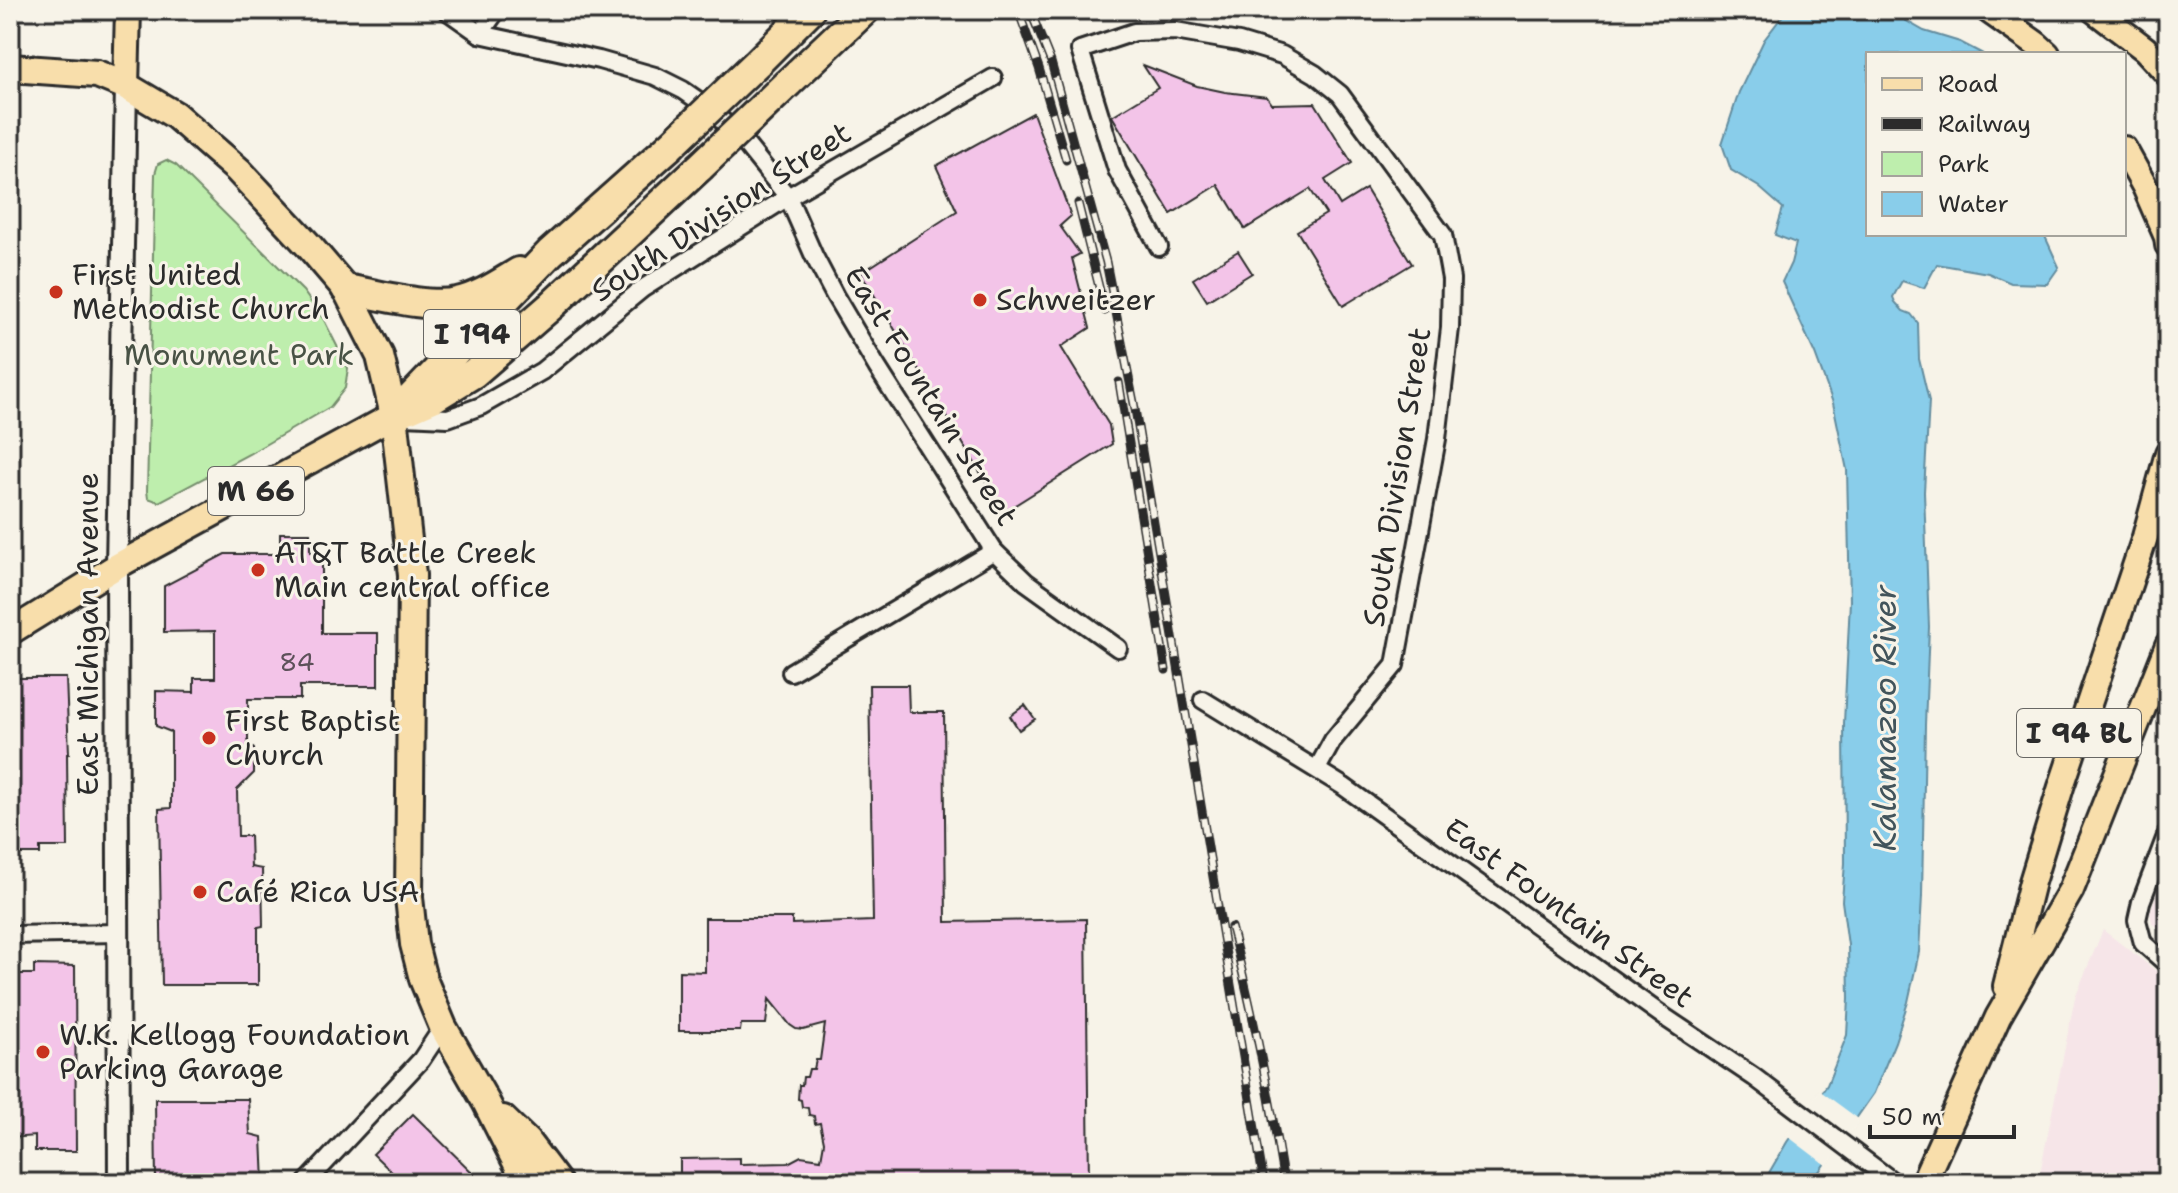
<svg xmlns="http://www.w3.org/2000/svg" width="2178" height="1193" viewBox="0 0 2178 1193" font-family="'Shantell Sans',sans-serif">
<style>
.built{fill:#f6e5e8}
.green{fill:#beeead;stroke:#748c6c;stroke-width:2}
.water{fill:#89cdea;stroke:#638c9e;stroke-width:2}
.pier{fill:#f7f3e8}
.building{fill:#f3c4e8;stroke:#2b2b2b;stroke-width:2}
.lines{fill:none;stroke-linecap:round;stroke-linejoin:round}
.minor-casing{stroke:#2b2b2b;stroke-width:22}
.tertiary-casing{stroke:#2b2b2b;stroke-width:26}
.primary-casing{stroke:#2b2b2b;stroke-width:30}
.trunk-casing{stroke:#2b2b2b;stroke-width:32}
.motorway-casing{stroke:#2b2b2b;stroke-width:34}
.minor{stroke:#f7f3e8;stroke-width:16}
.tertiary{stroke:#f7f3e8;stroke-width:20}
.primary{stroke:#f8deab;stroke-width:24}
.trunk{stroke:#f8deab;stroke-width:26}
.motorway{stroke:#f8deab;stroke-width:28}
.rail-casing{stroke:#2b2b2b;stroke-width:9}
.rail{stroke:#f7f3e8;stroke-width:6;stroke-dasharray:18;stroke-linecap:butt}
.motorway-bridge-casing{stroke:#2b2b2b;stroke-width:34;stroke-linecap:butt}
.motorway-bridge{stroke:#f8deab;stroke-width:28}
.poi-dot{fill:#c8321e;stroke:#f7f3e8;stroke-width:3}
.labels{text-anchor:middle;stroke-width:6;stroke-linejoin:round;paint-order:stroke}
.number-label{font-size:26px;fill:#5d515a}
.shield{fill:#f7f3e8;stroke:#686764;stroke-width:2}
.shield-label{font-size:28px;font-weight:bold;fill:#2b2b2b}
.street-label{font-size:30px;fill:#2b2b2b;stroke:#f7f3e8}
.poi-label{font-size:30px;fill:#2b2b2b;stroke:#f7f3e8;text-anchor:start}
.park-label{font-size:30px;fill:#485245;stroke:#f7f3e8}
.water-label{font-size:32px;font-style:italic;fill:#42545b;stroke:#f7f3e8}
</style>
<rect width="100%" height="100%" fill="#f7f3e8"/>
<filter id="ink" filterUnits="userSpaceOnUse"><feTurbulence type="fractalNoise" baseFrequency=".0125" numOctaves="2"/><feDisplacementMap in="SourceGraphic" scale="16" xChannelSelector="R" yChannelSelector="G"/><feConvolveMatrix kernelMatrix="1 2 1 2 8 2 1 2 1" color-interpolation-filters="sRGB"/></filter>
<g filter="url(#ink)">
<g class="built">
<polygon points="2168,863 2168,938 2152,923 2150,912"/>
<polygon points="2103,930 2168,980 2168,1183 2038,1183 2075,997"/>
</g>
<polygon class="green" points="166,160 176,165 303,291 324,320 348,368 345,388 330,407 249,454 159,502 148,498 147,491 155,174 158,164"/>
<g class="water">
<polygon points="1787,10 1887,10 1924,31 1960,42 1983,54 1868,54 1868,234 2044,234 2059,267 2047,284 2011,283 1988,273 1937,264 1924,288 1902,281 1893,297 1895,302 1903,311 1911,314 1918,323 1919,359 1929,401 1924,492 1929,627 1925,725 1922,896 1919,952 1908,1002 1895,1042 1874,1093 1811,1183 1763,1183 1787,1142 1827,1085 1847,1035 1849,998 1848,945 1842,901 1845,863 1844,723 1850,601 1847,470 1833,403 1815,354 1782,282 1791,263 1796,243 1775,235 1783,208 1759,187 1731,170 1722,144 1739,92 1764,40"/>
<polygon points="2128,10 2168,10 2168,22 2129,10"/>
</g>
<polygon class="pier" points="1819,1090 1860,1120 1827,1166 1786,1135"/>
<g class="building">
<polygon points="1143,65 1197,86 1225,92 1267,97 1272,104 1315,103 1352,163 1325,180 1340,205 1366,189 1412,264 1343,306 1297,231 1326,214 1310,189 1245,229 1218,185 1171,214 1112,116 1158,88"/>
<polygon points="1033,113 1071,216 1060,226 1080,254 1072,258 1090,328 1061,347 1109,425 1112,444 1004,512 861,273 957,211 936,166"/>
<polygon points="1238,251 1252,273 1207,301 1193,279"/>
<polygon points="280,533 310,533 310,552 322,553 322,633 378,633 378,686 300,686 300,699 248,699 248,744 254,749 254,773 237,790 238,836 250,836 251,867 262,869 263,926 258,927 258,985 162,985 159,809 171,808 171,732 156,726 156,691 194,692 194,678 215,678 215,631 164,632 164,586 225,554 280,554"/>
<polygon points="15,678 66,678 69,754 67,754 68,847 40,847 40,854 17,854 17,846 10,846 10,695 15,695"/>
<polygon points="869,685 908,685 909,712 944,712 946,922 1086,919 1089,1183 680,1183 680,1159 740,1158 740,1164 788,1163 801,1156 821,1159 824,1142 820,1123 815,1124 814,1116 809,1115 808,1108 802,1107 801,1100 798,1099 799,1085 802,1085 803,1077 807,1077 809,1069 814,1069 816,1060 820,1060 825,1024 803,1030 796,1029 790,1025 769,999 766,1024 741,1024 740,1031 679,1031 679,971 705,972 705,918 792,918 792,924 873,921"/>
<polygon points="1025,705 1035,719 1019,730 1010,716"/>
<polygon points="34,965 75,966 76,1151 35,1151 35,1136 10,1138 10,974 34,974"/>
<polygon points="155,1099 248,1099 250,1134 262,1137 264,1183 156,1183"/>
<polygon points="413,1114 483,1183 403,1183 373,1154"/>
</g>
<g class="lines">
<defs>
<g id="minor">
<polyline points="446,10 480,34 599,60 655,76 683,90 706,106 739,136 788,197 814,256 835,296 877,367 994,551 1026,582 1118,648"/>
<polyline points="480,34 497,10"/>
<polyline points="1159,247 1117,170 1080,50 1134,32 1175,31 1239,42 1282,55 1315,74 1340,94 1443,235 1451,279 1450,328 1437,439 1395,665 1333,740 1317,769"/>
<polyline points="404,416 448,418 481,406 542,371 642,289 788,197 993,78"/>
<polyline points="791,672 994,551"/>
<polyline points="1203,700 1343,786 1666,1018 1754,1077 1895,1183"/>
<polyline points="2168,831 2141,902 2137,920 2143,943 2168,965"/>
<polyline points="10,935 118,933"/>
<polyline points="306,1183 421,1060 443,1027"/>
</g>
<polyline id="tertiary" points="119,1183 117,566 126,86"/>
<g id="primary">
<polyline points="1988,10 2036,44 2047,54"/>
<polyline points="2094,10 2145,49 2168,74"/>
<polyline points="126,86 128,10"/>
<polyline points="2124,149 2145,187 2167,237 2168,245"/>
<polyline points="10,632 117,566 394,415"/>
<polyline points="2006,986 2032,882 2061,787 2145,537 2168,453"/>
<polyline points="1923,1183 1998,1017 2071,890 2168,645"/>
</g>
<g id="trunk">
<polyline points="10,68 97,74 126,86 175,115 238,170 310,247 346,289 380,356 394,415 412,575 409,897 414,944 423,979 443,1027 486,1102 527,1183"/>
<polyline points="503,1119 527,1142 558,1183"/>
</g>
<g id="motorway">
<polyline points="757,63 810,10"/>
<polyline points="788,83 865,10"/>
<path d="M 346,289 C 375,294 430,309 457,302 C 480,297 499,284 519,272"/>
<polyline points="406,403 550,253 670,146"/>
<polyline points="394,415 433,398 474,373 551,306 700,167"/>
</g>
</defs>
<use href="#minor" class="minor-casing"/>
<use href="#tertiary" class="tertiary-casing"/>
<use href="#primary" class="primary-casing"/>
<use href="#trunk" class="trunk-casing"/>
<use href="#motorway" class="motorway-casing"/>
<use href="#minor" class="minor"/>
<use href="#tertiary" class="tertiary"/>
<use href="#primary" class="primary"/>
<use href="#trunk" class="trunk"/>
<use href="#motorway" class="motorway"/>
<defs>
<g id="rail">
<polyline points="1018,10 1039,68 1066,160"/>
<polyline points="1030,10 1051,62 1106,262 1134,403 1264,1183"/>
<polyline points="1078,203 1105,311"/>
<polyline points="1119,382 1166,670"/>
<path d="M 1231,927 C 1253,1011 1270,1097 1284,1183"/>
</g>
</defs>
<use href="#rail" class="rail-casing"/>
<use href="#rail" class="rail"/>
<defs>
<g id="motorway-bridge">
<polyline points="670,146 757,63"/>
<polyline points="700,167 788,83"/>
</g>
</defs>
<use href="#motorway-bridge" class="motorway-bridge-casing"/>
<use href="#motorway-bridge" class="motorway-bridge"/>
</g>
</g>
<g class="poi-dot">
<circle cx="56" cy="292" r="8"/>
<circle cx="980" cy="300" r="8"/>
<circle cx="258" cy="570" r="8"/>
<circle cx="209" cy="738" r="8"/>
<circle cx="200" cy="892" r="8"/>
<circle cx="43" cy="1052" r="8"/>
</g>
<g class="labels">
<g class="number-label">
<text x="297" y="671">84</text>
</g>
<g class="shield">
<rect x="424" y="310" width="96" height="48" rx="6"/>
<rect x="208" y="467" width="96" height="48" rx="6"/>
<rect x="2017" y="709" width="124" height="48" rx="6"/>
</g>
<g class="shield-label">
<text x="472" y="344">I 194</text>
<text x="256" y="501">M 66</text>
<text x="2079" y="743">I 94 BL</text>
</g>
<g class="street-label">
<text transform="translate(721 212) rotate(-33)" y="10">South Division Street</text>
<text transform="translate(931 396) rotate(58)" y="10">East Fountain Street</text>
<text transform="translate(1397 477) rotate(-81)" y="10">South Division Street</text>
<text transform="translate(88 634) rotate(-90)" y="10">East Michigan Avenue</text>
<text transform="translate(1569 913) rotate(36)" y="10">East Fountain Street</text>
</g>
<g class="poi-label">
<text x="72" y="285">First United<tspan x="72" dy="34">Methodist Church</tspan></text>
<text x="996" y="310">Schweitzer</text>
<text x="274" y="563">AT&amp;T Battle Creek<tspan x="274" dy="34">Main central office</tspan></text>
<text x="225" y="731">First Baptist<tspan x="225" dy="34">Church</tspan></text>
<text x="216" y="902">Café Rica USA</text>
<text x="59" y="1045">W.K. Kellogg Foundation<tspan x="59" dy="34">Parking Garage</tspan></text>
</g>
<g class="park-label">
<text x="239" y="365">Monument Park</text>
</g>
<g class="water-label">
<text transform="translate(1885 718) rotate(-90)" y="11">Kalamazoo River</text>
</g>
</g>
<rect width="2178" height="1193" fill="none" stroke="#f7f3e8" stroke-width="40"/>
<rect x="20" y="20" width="2138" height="1153" fill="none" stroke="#2b2b2b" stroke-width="3" filter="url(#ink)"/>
<rect x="1866" y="52" width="260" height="184" fill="#f7f3e8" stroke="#a5a39c" stroke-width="2"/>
<rect x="1882" y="78" width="40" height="12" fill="#f8deab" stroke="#a5a39c" stroke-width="2"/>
<text x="1938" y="92" font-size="24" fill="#2b2b2b">Road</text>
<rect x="1882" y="118" width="40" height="12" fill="#2b2b2b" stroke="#a5a39c" stroke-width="2"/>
<text x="1938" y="132" font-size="24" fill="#2b2b2b">Railway</text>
<rect x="1882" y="152" width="40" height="24" fill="#beeead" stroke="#a5a39c" stroke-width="2"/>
<text x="1938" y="172" font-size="24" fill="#2b2b2b">Park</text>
<rect x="1882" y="192" width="40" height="24" fill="#89cdea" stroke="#a5a39c" stroke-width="2"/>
<text x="1938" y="212" font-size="24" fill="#2b2b2b">Water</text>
<path d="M1870 1125v12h144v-12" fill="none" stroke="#2b2b2b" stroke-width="4"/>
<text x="1882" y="1125" font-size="24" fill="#2b2b2b" stroke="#f7f3e8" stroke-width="6" paint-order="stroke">50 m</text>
</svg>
